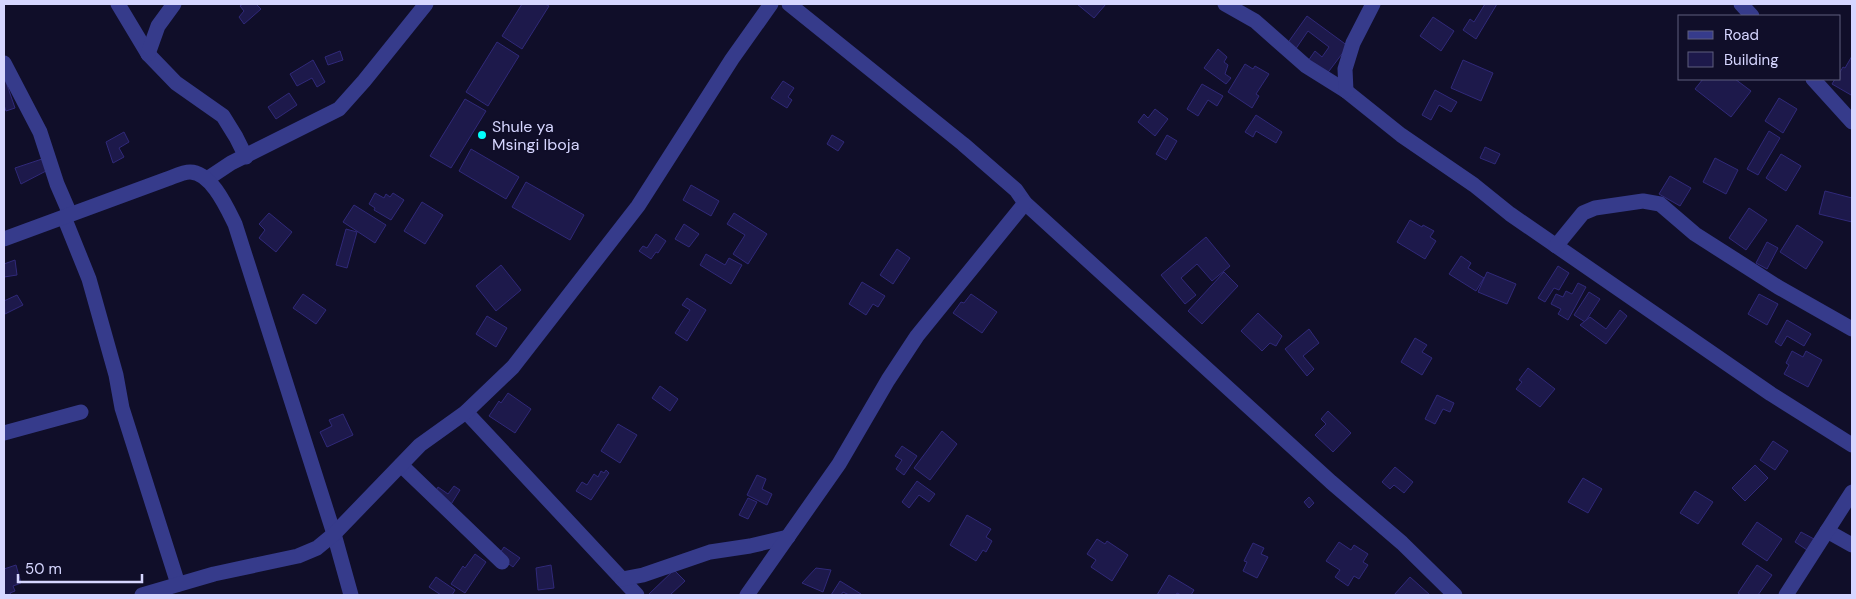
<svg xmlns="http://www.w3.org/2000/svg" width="1856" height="599" viewBox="0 0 1856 599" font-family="'DM Sans',sans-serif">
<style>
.building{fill:#1d194b;stroke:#302979}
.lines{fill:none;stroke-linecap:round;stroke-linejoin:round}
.street{stroke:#363b8b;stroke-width:15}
.poi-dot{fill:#02fffd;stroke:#100e29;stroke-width:2}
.labels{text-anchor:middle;stroke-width:4;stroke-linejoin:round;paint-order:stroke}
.poi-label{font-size:16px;fill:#d6d6ff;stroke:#100e29;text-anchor:start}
</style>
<rect width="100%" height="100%" fill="#100e29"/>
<g class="building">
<polygon points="243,4 256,4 261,9 244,24 239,17 244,11 240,6"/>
<polygon points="522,4 545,4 549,6 522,49 502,36"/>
<polygon points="1077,4 1106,4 1094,18"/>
<polygon points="1485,4 1497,4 1476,39 1463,30 1470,19 1474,22"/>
<polygon points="1307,16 1348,46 1326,75 1308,61 1315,51 1322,57 1329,47 1308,31 1295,50 1287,44"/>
<polygon points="1433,17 1454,31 1441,51 1420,36"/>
<polygon points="497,42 519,56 488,106 466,92"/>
<polygon points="1218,49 1227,57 1224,62 1228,65 1225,74 1231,78 1226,84 1204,68"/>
<polygon points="340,51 343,60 328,65 325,57"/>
<polygon points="1852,56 1852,92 1851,95 1832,84 1835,79 1840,79 1840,72 1843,67 1845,68"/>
<polygon points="313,60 325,82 317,87 312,78 297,86 290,74"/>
<polygon points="1463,60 1493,73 1481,101 1451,88"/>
<polygon points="1245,64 1253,69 1255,66 1269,74 1256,94 1259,96 1252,108 1228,92"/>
<polygon points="4,76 15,108 6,111 4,105"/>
<polygon points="1703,79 1735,79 1751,91 1731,117 1695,89"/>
<polygon points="783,81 794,88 788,97 792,100 787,108 771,98"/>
<polygon points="1202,84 1223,96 1217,106 1208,100 1198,116 1187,109"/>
<polygon points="1435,90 1457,102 1451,112 1439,105 1431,120 1422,115"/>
<polygon points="289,93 297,105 276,119 268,107"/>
<polygon points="1779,98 1797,109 1783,133 1765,121"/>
<polygon points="465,99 486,111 451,168 430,156"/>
<polygon points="1155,109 1168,119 1155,136 1138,122 1144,114 1148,118"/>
<polygon points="1256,115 1282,132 1276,143 1256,131 1253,137 1245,132"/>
<polygon points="1769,131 1780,138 1758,175 1747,169"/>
<polygon points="124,132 129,142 119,148 124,157 113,163 106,142"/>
<polygon points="832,135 844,142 838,151 827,144"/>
<polygon points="1167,135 1177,141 1166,160 1156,154"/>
<polygon points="1485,147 1500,154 1495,164 1480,158"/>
<polygon points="471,149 519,177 506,199 459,171"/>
<polygon points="1781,154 1801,166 1786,191 1766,178"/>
<polygon points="1715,158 1738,170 1726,194 1703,182"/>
<polygon points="42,159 46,171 21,184 15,168"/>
<polygon points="1670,176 1691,188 1680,206 1659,194"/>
<polygon points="526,182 584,215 570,240 512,207"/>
<polygon points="691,185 719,201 711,216 683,200"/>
<polygon points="1825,191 1852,198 1852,222 1819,214"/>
<polygon points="375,193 384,198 386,194 390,197 393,193 404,200 391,220 374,210 375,208 369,204"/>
<polygon points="422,202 443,215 425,244 404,231"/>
<polygon points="354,205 386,225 375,243 343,222"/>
<polygon points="1749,208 1767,220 1746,250 1729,238"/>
<polygon points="269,213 292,232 276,252 259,238 265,230 259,224"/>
<polygon points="734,213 767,234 748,264 733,254 745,235 727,224"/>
<polygon points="1410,220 1422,227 1423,225 1434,231 1430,237 1436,241 1425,259 1397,242"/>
<polygon points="684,224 699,234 689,247 675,239"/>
<polygon points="1797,225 1823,242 1806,269 1780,252"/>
<polygon points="346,229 357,232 347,268 336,265"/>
<polygon points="656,234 666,241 658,253 656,252 651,259 639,251 643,246 647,248"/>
<polygon points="1206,237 1230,266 1212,281 1197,264 1181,278 1196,295 1185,304 1161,275"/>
<polygon points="1767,242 1778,248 1767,269 1756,263"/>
<polygon points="897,249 910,258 893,284 880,275"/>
<polygon points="706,254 725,265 729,258 742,265 731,284 700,265"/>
<polygon points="1461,256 1471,263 1468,268 1484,278 1476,291 1449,274"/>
<polygon points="15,260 17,275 4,277 4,264"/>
<polygon points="501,265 521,290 496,311 476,286"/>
<polygon points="1558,266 1569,273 1559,290 1554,288 1545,302 1538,298"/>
<polygon points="1224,272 1238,286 1202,324 1188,311"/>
<polygon points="1487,272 1516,284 1507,304 1478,292"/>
<polygon points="862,282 885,296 878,307 873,304 866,315 849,304"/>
<polygon points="1578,283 1586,287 1568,320 1558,314 1561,309 1551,304 1556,294 1563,297 1566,291 1572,294"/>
<polygon points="1589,292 1600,299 1585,322 1574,315"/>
<polygon points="303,294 326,310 316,324 293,308"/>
<polygon points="971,294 997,312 982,333 953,313 961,302 964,303"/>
<polygon points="1759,294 1778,304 1767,325 1748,314"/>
<polygon points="17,295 23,305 5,314 4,301"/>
<polygon points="687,298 706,310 687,341 675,333 690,310 682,305"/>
<polygon points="1620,310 1627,316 1606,344 1580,325 1590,317 1606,329"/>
<polygon points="1258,313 1282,336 1276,346 1270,343 1262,351 1241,331"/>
<polygon points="487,316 507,328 496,347 476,334"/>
<polygon points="1787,320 1811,334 1804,346 1787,336 1781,346 1775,342"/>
<polygon points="1309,329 1319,343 1303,356 1314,369 1307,376 1285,349"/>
<polygon points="1415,338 1427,345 1422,352 1432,358 1422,375 1401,362"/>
<polygon points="1792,351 1803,357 1806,351 1822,360 1808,387 1784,374 1789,365 1786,363"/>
<polygon points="1528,368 1555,389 1540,407 1516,389 1522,382 1519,380"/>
<polygon points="660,386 678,399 670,411 652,398"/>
<polygon points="508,393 531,409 515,433 489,416 499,401 501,403"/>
<polygon points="1437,395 1454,403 1450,412 1443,409 1435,424 1425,419"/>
<polygon points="1328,411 1351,433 1333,452 1315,435 1326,424 1321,419"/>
<polygon points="343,414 353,435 327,447 320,432 332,426 329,420"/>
<polygon points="618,424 637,435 620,463 601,451"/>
<polygon points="942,431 957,444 930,480 914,468"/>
<polygon points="1773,441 1788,451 1775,470 1760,460"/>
<polygon points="902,446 917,456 904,475 896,469 902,460 895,456"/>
<polygon points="1755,465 1768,478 1745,501 1732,488"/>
<polygon points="1395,467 1413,482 1404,493 1394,485 1390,489 1382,482"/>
<polygon points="606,470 609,473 591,500 576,491 582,482 587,485 594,474 598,477 601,471 604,473"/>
<polygon points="757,475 766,479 762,489 772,494 767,505 747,495"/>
<polygon points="1583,478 1602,489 1588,513 1568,502"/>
<polygon points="917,481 935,494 929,502 919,495 909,508 902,502"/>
<polygon points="454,486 460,490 450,506 434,494 438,487 448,494"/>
<polygon points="1695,491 1713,502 1698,524 1680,513"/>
<polygon points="1309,497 1314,503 1309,508 1304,502"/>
<polygon points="748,498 757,502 748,519 739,515"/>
<polygon points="967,515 991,529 986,537 992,541 986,552 983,550 976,561 950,545"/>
<polygon points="1757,522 1782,539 1767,561 1742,544"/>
<polygon points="1801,532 1814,539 1807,550 1795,542"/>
<polygon points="1097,539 1105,544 1107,541 1128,555 1112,581 1091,567 1096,560 1087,554"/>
<polygon points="1339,542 1351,550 1354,545 1368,554 1363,562 1368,565 1359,579 1354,576 1348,586 1335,577 1340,570 1326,561"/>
<polygon points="1253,543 1264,548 1261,554 1268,557 1257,578 1243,571 1247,562 1244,561"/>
<polygon points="504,547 520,558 513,567 498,556"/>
<polygon points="475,554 486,562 465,593 451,584 463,566 465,568"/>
<polygon points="16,565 21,583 13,586 15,591 10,593 11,595 4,595 4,569"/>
<polygon points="551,565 554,588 538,590 536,568"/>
<polygon points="1757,565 1772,575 1758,595 1741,595 1738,593"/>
<polygon points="816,568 831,570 823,592 802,583"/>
<polygon points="674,570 685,581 670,595 650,595 649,594"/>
<polygon points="1169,575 1194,590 1191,595 1181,595 1177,593 1176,595 1157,595"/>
<polygon points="436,577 455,590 452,595 441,595 429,587"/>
<polygon points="1410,577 1430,595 1394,595"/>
<polygon points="840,581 861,594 860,595 849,595 843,592 841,595 831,595"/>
</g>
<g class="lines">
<g class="street">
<polyline points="118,4 148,54 176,83 223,116 236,137 246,157"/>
<polyline points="789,4 963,144 1016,190 1025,203 1331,482 1402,543 1455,595"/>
<polyline points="1225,4 1255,21 1306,66 1346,91 1401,135 1474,185 1510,214 1771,394 1852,445"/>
<polyline points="1741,4 1752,16"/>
<polyline points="148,54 158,26 174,4"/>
<polyline points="4,63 40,132 57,184 70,214"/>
<polyline points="1813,79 1852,122"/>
<polyline points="1346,91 1345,69 1353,43 1373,4"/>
<polyline points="207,179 231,163 339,109 364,81 426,4"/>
<polyline points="64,217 89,279 116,375 122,408 178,584"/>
<path d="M 4,239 L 167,179 C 173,177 183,172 190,172 C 211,172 227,208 235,224 L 334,534 L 351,595"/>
<polyline points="1556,246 1583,213 1595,208 1643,201 1660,204 1695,234 1778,287 1852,329"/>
<polyline points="466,412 637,595"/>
<polyline points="4,433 81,412"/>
<polyline points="401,465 502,562"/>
<polyline points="1827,531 1852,545"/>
<polyline points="622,579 643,575 710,552 750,546 788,537"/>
<polyline points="142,595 214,574 298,556 317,548 334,534 420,445 466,412 513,367 638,206 732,59 771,4"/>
<polyline points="747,595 839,464 888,380 917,336 1025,203"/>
<polyline points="1786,595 1852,492"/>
</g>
</g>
<circle class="poi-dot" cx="482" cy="135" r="5"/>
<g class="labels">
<g class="poi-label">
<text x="492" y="132">Shule ya<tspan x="492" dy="18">Msingi Iboja</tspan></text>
</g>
</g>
<rect width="1856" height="599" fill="none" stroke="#d6d6ff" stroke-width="10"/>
<rect x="1678" y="15" width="162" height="65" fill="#100e29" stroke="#5f5e7f"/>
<rect x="1688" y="31" width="25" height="8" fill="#363b8b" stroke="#5f5e7f"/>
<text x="1724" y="40" font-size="15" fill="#d6d6ff">Road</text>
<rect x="1688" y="52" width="25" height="15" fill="#1d194b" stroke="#5f5e7f"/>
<text x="1724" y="65" font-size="15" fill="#d6d6ff">Building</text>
<path d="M18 574v8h124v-8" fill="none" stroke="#d6d6ff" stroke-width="2.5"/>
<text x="25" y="574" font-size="15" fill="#d6d6ff" stroke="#100e29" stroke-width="4" paint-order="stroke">50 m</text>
</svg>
